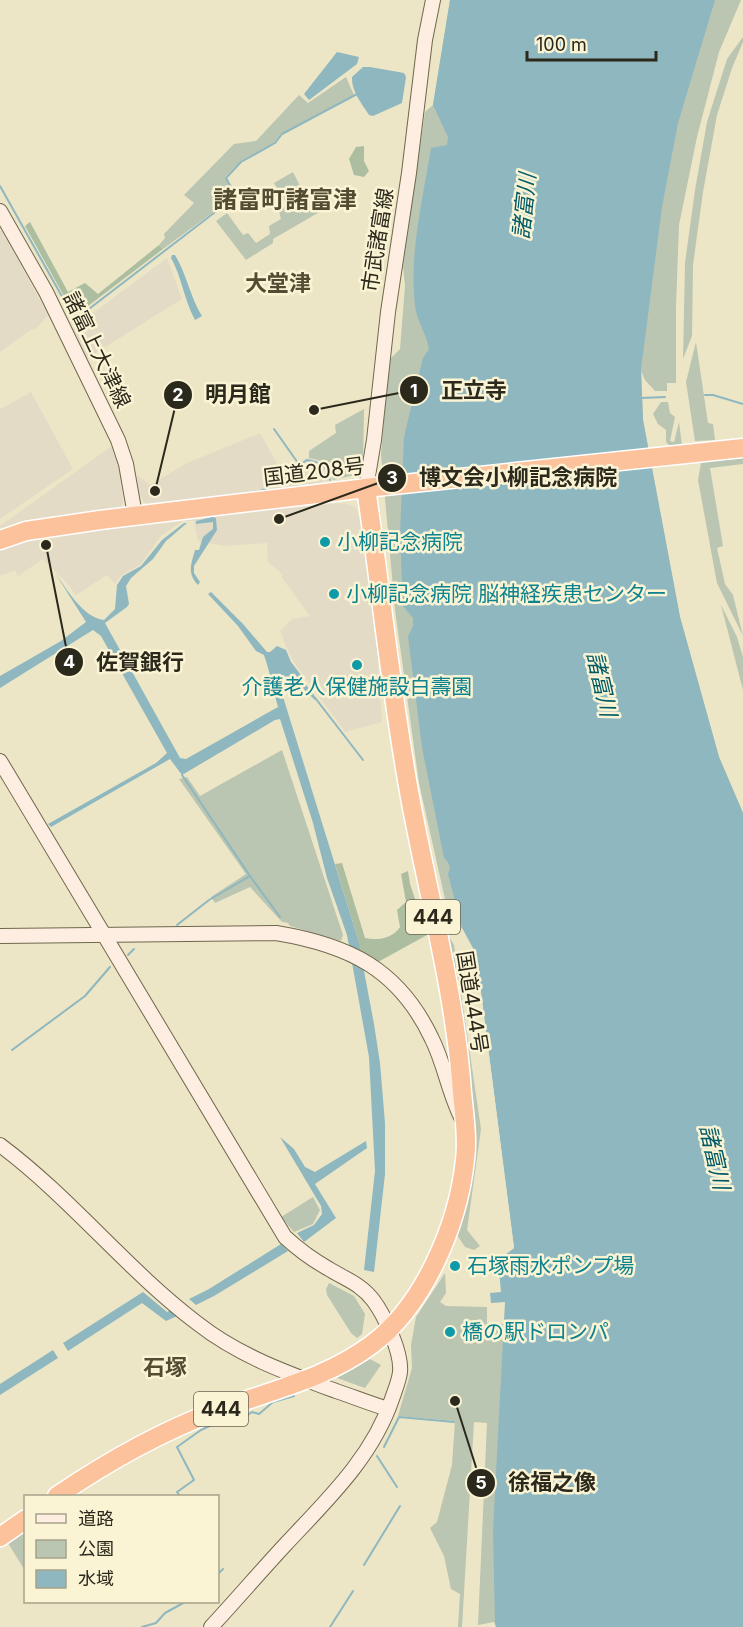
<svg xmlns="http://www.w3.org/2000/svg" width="743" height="1627" viewBox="0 0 743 1627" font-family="Inter,'Noto Sans JP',sans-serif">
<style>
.commercial{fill:#e4dbc6}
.green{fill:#bac5b2}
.forest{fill:#adbda0}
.water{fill:#8eb7bf}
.pier{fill:#ece6c7}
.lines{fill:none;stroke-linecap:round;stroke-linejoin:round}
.stream{stroke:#8eb7bf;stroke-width:2}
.secondary-casing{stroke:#6e684c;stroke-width:16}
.highway-casing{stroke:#fff;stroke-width:21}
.secondary{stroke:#feede1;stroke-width:14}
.highway{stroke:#fbc29c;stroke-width:18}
.culture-dot{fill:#0f9aa8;stroke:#faf3d4;stroke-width:2}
.labels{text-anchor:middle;stroke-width:5;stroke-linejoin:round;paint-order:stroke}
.shield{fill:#faf3d4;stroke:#696553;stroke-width:1.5}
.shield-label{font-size:20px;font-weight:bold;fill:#2b281c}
.street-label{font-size:21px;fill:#2b281c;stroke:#faf3d4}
.culture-label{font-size:21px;fill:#0d838f;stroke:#faf3d4;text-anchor:start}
.water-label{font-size:22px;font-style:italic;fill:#005b67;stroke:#faf3d4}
.neighbourhood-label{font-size:22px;font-weight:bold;fill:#524c32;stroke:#faf3d4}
.quarter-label{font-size:24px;font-weight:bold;fill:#524c32;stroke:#faf3d4}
.leader{fill:none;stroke:#2b281c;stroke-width:2}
.callout-dot{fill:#2b281c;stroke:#faf3d4;stroke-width:2}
.mark-label{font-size:18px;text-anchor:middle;font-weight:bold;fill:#fff}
.callout-label{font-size:22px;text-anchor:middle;font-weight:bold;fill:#2b281c;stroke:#faf3d4;stroke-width:5;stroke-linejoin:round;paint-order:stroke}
</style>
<rect width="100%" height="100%" fill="#ece6c7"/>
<g class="commercial">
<polygon points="2,230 48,315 36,329 30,330 0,352 0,231"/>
<polygon points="167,258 182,299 83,361 69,331"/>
<polygon points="31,392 73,469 0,519 0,409"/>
<polygon points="260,433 282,472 300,461 309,458 321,460 330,468 333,480 257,493 152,505 144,502 139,494 137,475 150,485 187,463"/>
<polygon points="113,445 120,464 123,504 116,511 50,517 0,532 0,526"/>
<polygon points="345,503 356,508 363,527 374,602 382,722 345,732 293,661 286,646 280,631 292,619 310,616 282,578 282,574 268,562 267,543 224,546 198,541 194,521 183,521 161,536 140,565 122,575 115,584 107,575 76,595 64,580 43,559 18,576 15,570 0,576 0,548 32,537 251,511"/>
</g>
<g class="green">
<polygon points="450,0 453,142 437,355 425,616 476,954 445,899 419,783 395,610 381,454 389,360 400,349 405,286 403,266 425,112 433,105"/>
<polygon points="698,0 741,0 719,52 697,137 679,225 676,307 676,383 667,383 667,391 655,391 645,380 641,371 643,420 680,617 719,757 743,813 713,756 673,617 631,368"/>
<polygon points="743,37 743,42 732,68 717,115 703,192 693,265 692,336 683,359 685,263 695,190 707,122 727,59"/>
<polygon points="346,77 354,95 281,134 274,143 240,162 225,177 235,196 163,249 159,245 165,238 164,234 194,203 184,195 234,144 256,141 299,95 308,103"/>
<polygon points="293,172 310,206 319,202 323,210 273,239 273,243 246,260 216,221 227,213 243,235 248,233 256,243 270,234 269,226 281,219 279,211 287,205 274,183"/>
<polygon points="696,342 708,423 713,424 715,440 695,441 686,382"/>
<polygon points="661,402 668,402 670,413 675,417 670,441 674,442 679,422 682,445 670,446 666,442 666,430 658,424 653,414"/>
<path d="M 364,409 L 363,463 L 359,474 L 333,480 C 330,465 324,460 309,458 L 309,451 L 336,433 L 335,425 Z"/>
<polygon points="743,456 743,464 710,468 723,546 717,548 725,584 733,595 743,636 717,583 698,480 701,463"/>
<polygon points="721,605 737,637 743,657 743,690"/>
<polygon points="282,750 343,935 341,941 290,926 288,923 282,922 250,887 215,903 211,897 246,874 179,779 187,777 200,796"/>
<polygon points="442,925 454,945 481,1129 467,1230 480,1246 474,1250 465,1247 457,1235 455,1222 467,1176"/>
<polygon points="313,1197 320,1210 313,1224 294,1232 281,1217"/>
<polygon points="445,1273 446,1293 440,1302 446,1306 487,1307 487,1323 505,1324 512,1545 496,1627 494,1622 478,1625 487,1423 474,1422 462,1627 458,1627 460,1594 451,1589 444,1556 430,1528 437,1522 452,1465 455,1421 398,1416 412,1368 411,1345 416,1317"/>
<polygon points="329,1283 354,1296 365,1314 362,1334 357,1338 351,1333 327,1295 326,1289"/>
<polygon points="370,1359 381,1365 365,1388 337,1378"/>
<polygon points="25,1530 26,1568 24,1569 8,1543"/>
</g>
<g class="forest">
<polygon points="364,146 364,161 369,171 364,177 354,175 349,159 356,147"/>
<polygon points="30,222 68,292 85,283 98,294 159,245 163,249 75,316 25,226"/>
<path d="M 342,863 L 365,938 C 378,941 393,938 400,927 L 397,910 L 406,902 L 401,874 L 408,871 L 410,884 L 427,935 L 378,962 L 359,952 L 358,939 L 335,864 Z"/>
</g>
<g class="water">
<path d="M 450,0 L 715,0 L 678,123 L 662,207 L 641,369 L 643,420 L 680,617 L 719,757 L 743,813 L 743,1627 L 496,1627 L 495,1622 L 493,1531 L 505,1302 L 491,1303 L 490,1293 L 501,1292 L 498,1260 L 514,1248 L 476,954 L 462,928 L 448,874 C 451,866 450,864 444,858 L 422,747 L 408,636 L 413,626 L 413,618 L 403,606 L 400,535 L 404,437 L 423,358 L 429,349 C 427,334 416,320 415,305 C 409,253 423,199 431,148 L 447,145 L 448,137 L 433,105 Z"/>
<polygon points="337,52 359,57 357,64 309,100 304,94"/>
<path d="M 363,67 L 370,67 L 404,73 L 406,77 L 402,103 L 373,116 L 369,115 C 362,104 351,91 352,77 Z"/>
<path d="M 172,255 L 175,255 C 187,275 190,297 202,316 L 195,320 C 184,300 182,277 171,258 Z"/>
<path d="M 212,517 L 216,518 L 217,530 L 194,566 L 194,573 L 200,582 L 198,585 C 187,573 191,565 195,550 L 199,550 L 203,537 L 213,529 L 213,522 L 196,524 L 196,521 Z"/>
<path d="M 184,523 L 187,523 L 166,541 L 153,559 L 131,578 L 126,586 L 129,604 L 127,607 L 105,623 L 180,758 L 186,759 L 278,707 C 273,689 270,672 264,655 L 256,651 L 238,626 L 208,594 L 211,592 L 243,624 L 267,652 L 270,652 L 277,646 L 286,650 L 291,662 L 301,675 L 300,677 L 317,699 L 315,700 L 296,682 L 286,678 L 282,679 L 280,687 L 358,939 L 374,1024 L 380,1063 L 385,1123 L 385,1174 L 374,1272 L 364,1270 L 375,1171 L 369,1057 L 347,935 L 327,878 L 313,823 L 281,722 L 280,719 L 275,720 L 182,775 L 170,759 L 51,827 L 48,824 L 156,763 L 167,753 L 101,636 L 93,630 L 0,688 L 0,676 L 61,641 L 86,622 L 55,573 C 67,589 82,617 104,620 L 115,609 L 117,585 L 123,576 L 141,566 L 162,540 Z"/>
<polygon points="280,1137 294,1149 305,1167 315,1172 366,1141 367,1148 315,1184 336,1218 304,1242 297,1233 314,1225 322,1214 321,1206"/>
<polygon points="281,1244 288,1251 214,1296 196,1305 189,1299 209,1289"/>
<polygon points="143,1292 167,1312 171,1310 177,1316 166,1321 142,1303 68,1351 63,1343"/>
<polygon points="53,1350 58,1358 0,1395 0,1384"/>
</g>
<polygon class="pier" points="462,928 476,954 514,1248 498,1260 497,1257 510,1247 474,955 460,932"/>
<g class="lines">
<g class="stream">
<polyline points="0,186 64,300"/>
<polyline points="72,322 236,196 226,178 241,162 275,143 282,134 359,93"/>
<polyline points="705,395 713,395 743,404"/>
<polyline points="641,398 665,397"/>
<polyline points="274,429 298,463"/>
<path d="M 279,479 L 307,460 C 322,463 327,465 330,480"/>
<polyline points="258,492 268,488"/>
<polyline points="316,699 363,760"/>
<polyline points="250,876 280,917"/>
<polyline points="177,925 209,900 250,876 182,775"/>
<polyline points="128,955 134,949"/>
<polyline points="12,1050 85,996 110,967"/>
<polyline points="491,1273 500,1272"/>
<polyline points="384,1447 399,1417 454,1422"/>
<polyline points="377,1456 397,1487"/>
<polyline points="180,1496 177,1492 194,1480 177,1447 201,1430 227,1418 239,1421 252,1412 259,1414 273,1402 294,1396"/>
<polyline points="364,1565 400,1506"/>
<polyline points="218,1574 223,1569"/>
<polyline points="142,1627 156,1623 165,1613 185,1602"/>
<polyline points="330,1627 353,1591"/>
</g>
<defs>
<g id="secondary">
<polyline points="0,211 46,292 118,440 126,464 135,515"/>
<polyline points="366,488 374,440 388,312 409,173 425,40 433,0"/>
<path d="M 0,761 L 285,1237 C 298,1249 313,1260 329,1269 C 345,1279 361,1284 373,1300 C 385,1316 402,1353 400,1372 C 399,1381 395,1390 392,1399 C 372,1458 326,1501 285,1545 C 260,1572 236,1600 211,1627"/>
<path d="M 0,936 L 276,933 C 349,945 399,969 432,1039 C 445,1065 449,1095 463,1121"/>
<path d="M 0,1145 C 71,1198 126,1269 197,1323 C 239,1356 287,1373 336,1391 C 354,1397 371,1404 388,1409"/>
</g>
<g id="highway">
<polyline points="0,540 26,531 100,520 375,487 743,448"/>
<path d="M 57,1496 C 107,1462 160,1432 216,1411 C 268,1391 326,1379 371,1345 C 424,1306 458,1225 465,1160 C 468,1138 464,1114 462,1092 C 455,992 428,895 410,797 C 391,694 381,591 366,488"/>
<polyline points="0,1537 26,1519"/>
</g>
</defs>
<use href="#secondary" class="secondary-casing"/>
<use href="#highway" class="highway-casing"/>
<use href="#secondary" class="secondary"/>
<use href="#highway" class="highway"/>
</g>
<g class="culture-dot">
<circle cx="325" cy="542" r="6"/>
<circle cx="334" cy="594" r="6"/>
<circle cx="357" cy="665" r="6"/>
<circle cx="455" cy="1266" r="6"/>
<circle cx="450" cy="1332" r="6"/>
</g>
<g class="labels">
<g class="shield">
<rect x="406" y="900" width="54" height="34" rx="4.5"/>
<rect x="194" y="1392" width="54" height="34" rx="4.5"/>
</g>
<g class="shield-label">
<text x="433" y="924">444</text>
<text x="221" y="1416">444</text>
</g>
<g class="street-label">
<text transform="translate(378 240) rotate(-81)" y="7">市武諸富線</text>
<text transform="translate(97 350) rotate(64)" y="7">諸富上大津線</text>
<text transform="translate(314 472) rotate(-7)" y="7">国道208号</text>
<text transform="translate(472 1002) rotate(81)" y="7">国道444号</text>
</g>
<g class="culture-label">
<text x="337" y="549">小柳記念病院</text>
<text x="346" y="601">小柳記念病院 脳神経疾患センター</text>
<text x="357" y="694" text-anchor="middle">介護老人保健施設白壽園</text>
<text x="467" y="1273">石塚雨水ポンプ場</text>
<text x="462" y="1339">橋の駅ドロンパ</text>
</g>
<g class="water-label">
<text transform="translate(524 206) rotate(-84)" y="8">諸富川</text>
<text transform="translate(602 684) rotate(77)" y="8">諸富川</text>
<text transform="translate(715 1157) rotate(77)" y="8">諸富川</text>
</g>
<g class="neighbourhood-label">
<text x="278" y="291">大堂津</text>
<text x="165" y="1375">石塚</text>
</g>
<g class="quarter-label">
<text x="285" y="208">諸富町諸富津</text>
</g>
</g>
<path class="leader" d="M314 410L414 390M155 491L178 395M279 519L392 478M46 545L69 662M455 1401L481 1483"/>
<g class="callout-dot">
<circle cx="314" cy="410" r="6"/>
<circle cx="155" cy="491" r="6"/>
<circle cx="279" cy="519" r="6"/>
<circle cx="46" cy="545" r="6"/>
<circle cx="455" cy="1401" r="6"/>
<circle cx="414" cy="390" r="15"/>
<circle cx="178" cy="395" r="15"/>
<circle cx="392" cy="478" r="15"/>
<circle cx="69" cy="662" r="15"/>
<circle cx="481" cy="1483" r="15"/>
</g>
<g class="mark-label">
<text x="414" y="397">1</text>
<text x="178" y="401">2</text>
<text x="392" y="484">3</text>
<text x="69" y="668">4</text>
<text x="481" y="1489">5</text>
</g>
<g class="callout-label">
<text x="474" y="398">正立寺</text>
<text x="238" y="402">明月館</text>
<text x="518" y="485">博文会小柳記念病院</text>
<text x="140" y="670">佐賀銀行</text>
<text x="552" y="1490">徐福之像</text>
</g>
<rect x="24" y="1495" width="195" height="108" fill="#faf3d4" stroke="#a7a28a" stroke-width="1.5"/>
<rect x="36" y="1514" width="30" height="9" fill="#feede1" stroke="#a7a28a" stroke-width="1.5"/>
<text x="78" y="1525" font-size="18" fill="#2b281c">道路</text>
<rect x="36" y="1540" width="30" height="18" fill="#bac5b2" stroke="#a7a28a" stroke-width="1.5"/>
<text x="78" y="1555" font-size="18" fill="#2b281c">公園</text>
<rect x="36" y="1570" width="30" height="18" fill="#8eb7bf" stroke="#a7a28a" stroke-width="1.5"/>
<text x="78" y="1585" font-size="18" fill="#2b281c">水域</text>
<path d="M527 51v9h129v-9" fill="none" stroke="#2b281c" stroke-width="3"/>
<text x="536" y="51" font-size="18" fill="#2b281c" stroke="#faf3d4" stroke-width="4.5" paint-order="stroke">100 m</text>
</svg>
